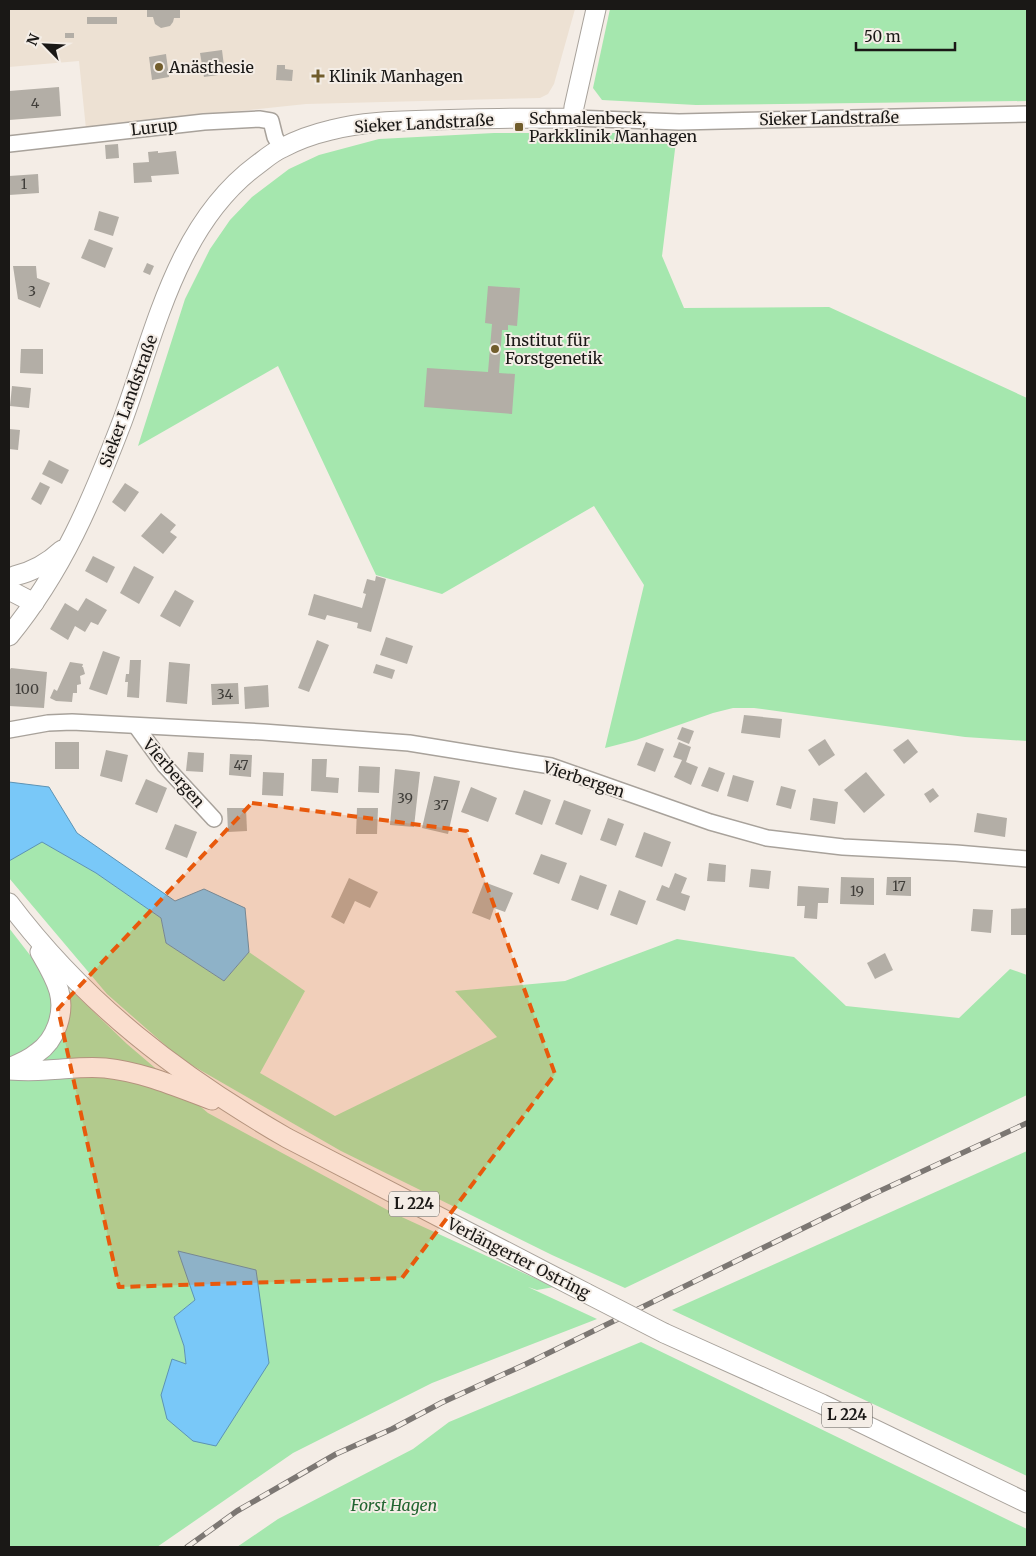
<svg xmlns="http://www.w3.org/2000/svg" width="1036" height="1556" viewBox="0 0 1036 1556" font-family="Merriweather,serif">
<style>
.built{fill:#ede1d3}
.green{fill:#a5e7ae;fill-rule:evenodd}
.water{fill:#79c8f8;stroke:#5c93b4}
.building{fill:#b3aea6}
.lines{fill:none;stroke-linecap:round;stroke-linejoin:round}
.minor-casing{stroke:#a8a29b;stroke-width:18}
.major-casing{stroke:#a8a29b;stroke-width:21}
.minor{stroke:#fff;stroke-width:15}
.major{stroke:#fff;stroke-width:19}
.rail-casing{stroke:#7c7773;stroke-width:5.5}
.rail{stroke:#f4ede6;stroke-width:4;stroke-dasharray:11;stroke-linecap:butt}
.major-bridge-casing{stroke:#a8a29b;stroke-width:21;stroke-linecap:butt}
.major-bridge{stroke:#fff;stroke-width:19}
.marked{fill:#e8590c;fill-opacity:0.2;stroke:#e8590c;stroke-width:4;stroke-dasharray:10 6;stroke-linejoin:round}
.poi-dot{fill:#715d2c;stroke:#f4ede6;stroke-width:2}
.labels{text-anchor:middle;stroke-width:4;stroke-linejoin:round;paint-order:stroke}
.number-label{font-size:14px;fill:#403e3a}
.shield{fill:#f4ede6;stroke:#5b5854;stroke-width:1}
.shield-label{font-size:15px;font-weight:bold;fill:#1a1816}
.poi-label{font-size:16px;fill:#1a1816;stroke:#f4ede6;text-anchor:start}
.street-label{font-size:16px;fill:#1a1816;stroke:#f4ede6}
.park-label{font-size:16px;font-style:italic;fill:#226531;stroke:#f4ede6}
</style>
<rect width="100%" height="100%" fill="#f4ede6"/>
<polygon class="built" points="9,9 575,9 554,84 548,94 540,98 306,104 136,122 86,129 79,61 9,67"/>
<g class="green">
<polygon points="610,9 1027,9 1027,101 696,105 602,100 593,88"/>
<polygon points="494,133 677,133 662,256 684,308 829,307 1027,398 1027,741 965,737 754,708 733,708 713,713 636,740 605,748 644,585 594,506 442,594 376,575 278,366 138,446 185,299 210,249 230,220 252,197 289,169 319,155 379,139"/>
<polygon points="41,841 96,873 161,918 166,943 224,981 249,952 305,991 260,1073 335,1116 497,1037 455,991 565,981 677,939 794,957 846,1006 959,1018 1010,969 1027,975 1027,1095 625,1288 552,1255 341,1151 181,1059 107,994 9,878 9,861"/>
<path d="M 9,928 L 50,981 L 76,995 L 127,1044 L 208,1113 L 393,1213 L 554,1287 L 537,1290 L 528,1287 L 597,1319 L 432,1383 L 293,1453 L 157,1547 L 9,1547 ZM 195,1300 L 193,1441 L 184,1346 L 174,1317 Z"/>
<polygon points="1027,1151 1027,1476 672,1310"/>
<polygon points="641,1342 1027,1529 1027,1547 237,1547 278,1519 413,1449 449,1422"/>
</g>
<g class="water">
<polygon points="9,782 49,787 77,833 175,901 204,889 245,908 249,952 224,981 166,943 161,918 96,873 42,842 9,861"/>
<polygon points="178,1251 256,1270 269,1363 216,1446 193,1441 167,1419 161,1395 172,1359 186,1364 184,1346 174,1317 195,1300"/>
</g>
<g class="building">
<polygon points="147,9 180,9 180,18 174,18 173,22 170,26 161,28 155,24 153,17 147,17"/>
<rect x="87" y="17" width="30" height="7"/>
<rect x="65" y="33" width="9" height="5"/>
<polygon points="222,50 225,74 204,77 200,53"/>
<polygon points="166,54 169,77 152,80 149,57"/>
<polygon points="277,65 285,65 285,69 293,70 292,81 276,80"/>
<polygon points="59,87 61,116 9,120 9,91"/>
<polygon points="118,144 119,158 106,159 105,145"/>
<polygon points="158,151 158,153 176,151 179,174 151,176 152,182 134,183 133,163 149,162 148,152"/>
<polygon points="38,174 39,193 9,195 9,176"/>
<polygon points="99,211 119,217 113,236 94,230"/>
<polygon points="89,239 113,248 105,268 81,258"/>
<polygon points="147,263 154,266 150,275 143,272"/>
<polygon points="13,266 36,266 37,278 50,283 40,308 18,299"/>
<polygon points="488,286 520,288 517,326 508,325 508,330 502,330 499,373 515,374 512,414 424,407 427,368 488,372 492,324 485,323"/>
<polygon points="21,349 43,349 43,374 20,373"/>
<polygon points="12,386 31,388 29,408 10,406"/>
<polygon points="9,429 20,430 18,450 9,449"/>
<polygon points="49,460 69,470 62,484 42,474"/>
<polygon points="40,482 50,487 41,505 31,499"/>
<polygon points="125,483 139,492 125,512 112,502"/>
<polygon points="161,513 176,525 170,532 177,537 163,554 141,536"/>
<polygon points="93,556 115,567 107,583 85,571"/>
<polygon points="134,566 154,577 139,604 120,593"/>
<polygon points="376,576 386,579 371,632 357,628 358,623 327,615 325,620 308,615 314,594 362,608 366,594 363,593 367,579 375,581"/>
<polygon points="175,590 194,601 180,627 160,616"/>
<polygon points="86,598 107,610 98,625 91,622 85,632 75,626 68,640 50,629 65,603 78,611"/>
<polygon points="386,637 413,646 407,664 380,655"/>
<polygon points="317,640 329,645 309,692 298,688"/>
<polygon points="103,651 120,657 107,695 89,689"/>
<polygon points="130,660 141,660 139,698 127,697 128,682 125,682 126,674 129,674"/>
<polygon points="70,662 83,664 82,667 83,667 85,674 80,676 81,684 77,685 77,693 73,693 72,702 56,701 50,698 54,689 57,691"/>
<polygon points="169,662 190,664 187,704 166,702"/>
<polygon points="376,664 395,670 392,679 373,673"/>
<polygon points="11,668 47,672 44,708 9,706 9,671"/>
<polygon points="238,683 239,704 212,705 211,684"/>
<polygon points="268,685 269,707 245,709 244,687"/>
<polygon points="744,715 782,719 780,738 741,733"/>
<polygon points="682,727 694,731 689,744 677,739"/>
<polygon points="825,739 835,755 819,766 808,750"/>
<polygon points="908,739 918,752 904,764 893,750"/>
<rect x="55" y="742" width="24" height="27"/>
<polygon points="646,742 664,749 655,772 637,765"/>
<polygon points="679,742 691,747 686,762 698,767 691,785 674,777 682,760 673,757"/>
<polygon points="106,750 128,755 122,782 100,776"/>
<polygon points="188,752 204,753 203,772 186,771"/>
<polygon points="230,754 252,755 251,777 229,775"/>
<polygon points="312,759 327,759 326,777 339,778 338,793 311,791"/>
<polygon points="359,766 380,767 379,793 358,792"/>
<polygon points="709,767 725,773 718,792 701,786"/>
<polygon points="395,769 420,772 414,827 390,825"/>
<polygon points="263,772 284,773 283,796 262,795"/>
<polygon points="866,772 885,795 864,813 844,790"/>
<polygon points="733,775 754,781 748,802 727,796"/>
<polygon points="434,776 460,781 448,834 422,828"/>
<polygon points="146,779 167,788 157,813 135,804"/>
<polygon points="781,786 796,790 791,809 776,805"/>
<polygon points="471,787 497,798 488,822 461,812"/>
<polygon points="933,788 939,796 930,803 924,794"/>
<polygon points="524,790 551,800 542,825 515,814"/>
<polygon points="813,798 838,802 835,824 810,820"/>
<polygon points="564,800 591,810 582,835 555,824"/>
<polygon points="227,808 246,808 247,831 228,832"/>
<polygon points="357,808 378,808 377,834 356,834"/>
<polygon points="977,813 1007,818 1005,837 974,832"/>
<polygon points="608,818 624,824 616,846 600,840"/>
<polygon points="175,824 197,832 187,858 165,849"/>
<polygon points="644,832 671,842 662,867 635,857"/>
<polygon points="541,854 567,863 559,884 533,874"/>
<polygon points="709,863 726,865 725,882 707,881"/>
<polygon points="751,869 771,871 769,889 749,887"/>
<polygon points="675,873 687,878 681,893 690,896 685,911 656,900 662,885 669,888"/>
<polygon points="580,875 607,885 598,910 571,900"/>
<polygon points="841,877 874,878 874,905 840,904"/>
<polygon points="887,877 911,877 911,896 886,895"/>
<polygon points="349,878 378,892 370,908 355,901 344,924 331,917"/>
<polygon points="484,882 513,893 505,912 494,908 490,920 472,913"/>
<polygon points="798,886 829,888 828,903 818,903 817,919 804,918 805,906 797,906"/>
<polygon points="619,890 646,901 637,925 610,915"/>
<polygon points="1027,908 1027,935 1011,935 1011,909"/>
<polygon points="973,909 993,910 991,933 971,931"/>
<polygon points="885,953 893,970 875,979 867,963"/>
</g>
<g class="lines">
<defs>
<g id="minor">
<polyline points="573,118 679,122 1027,114"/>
<polyline points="9,144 204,122 259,119 271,121 275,137 281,148"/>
<polyline points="136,726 165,766 214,819"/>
<polyline points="9,730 48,723 72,722 263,732 409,743 551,766 710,822 767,838 843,847 956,853 1027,859"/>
</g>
<g id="major">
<path d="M 14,576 C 32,572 48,563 62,550"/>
<polyline points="9,590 34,603"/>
<path d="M 9,636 C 63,570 92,500 122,422 C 155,333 176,225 257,165 C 265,159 273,152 282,148 C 297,140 314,134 331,130 C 365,121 400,121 434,120 C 481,118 527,118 573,118 L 574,107 L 596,9"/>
<path d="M 9,903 C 85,1004 178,1075 287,1138 L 586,1293"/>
<path d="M 9,1068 C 19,1064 29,1060 37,1053 C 56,1040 65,1013 59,991 C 55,977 47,964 40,952"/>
<path d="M 9,1070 C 22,1071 35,1071 47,1070 C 67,1069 86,1066 105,1068 C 143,1072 177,1087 212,1100"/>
<polyline points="664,1333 822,1404 1027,1503"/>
</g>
</defs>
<use href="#minor" class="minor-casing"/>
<use href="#major" class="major-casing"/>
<use href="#minor" class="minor"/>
<use href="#major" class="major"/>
<defs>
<polyline id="rail" points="187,1547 237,1511 336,1454 392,1429 441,1403 526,1364 869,1196 1027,1123"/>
</defs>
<use href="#rail" class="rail-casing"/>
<use href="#rail" class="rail"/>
<defs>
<polyline id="major-bridge" points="586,1293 664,1333"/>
</defs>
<use href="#major-bridge" class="major-bridge-casing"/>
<use href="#major-bridge" class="major-bridge"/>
</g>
<path class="marked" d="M 252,803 L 467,831 L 555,1074 L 402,1278 L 119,1287 L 58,1009 Z"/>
<g class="poi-dot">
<circle cx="159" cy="67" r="5"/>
<path d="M315.5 68.5h5v5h5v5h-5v5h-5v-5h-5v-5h5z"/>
<rect x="514" y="122" width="10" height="10" rx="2.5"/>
<circle cx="495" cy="349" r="5"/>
</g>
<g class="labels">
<g class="number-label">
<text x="35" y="108">4</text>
<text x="24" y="189">1</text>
<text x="32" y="296">3</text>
<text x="27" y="694">100</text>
<text x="225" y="699">34</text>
<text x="241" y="770">47</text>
<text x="405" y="803">39</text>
<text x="441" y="810">37</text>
<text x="899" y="891">17</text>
<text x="857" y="896">19</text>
</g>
<g class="shield">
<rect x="389" y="1191.5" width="50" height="25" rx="4"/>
<rect x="822" y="1402.5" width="50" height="25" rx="4"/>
</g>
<g class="shield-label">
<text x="414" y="1209">L 224</text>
<text x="847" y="1420">L 224</text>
</g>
<g class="poi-label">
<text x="169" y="73">Anästhesie</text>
<text x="329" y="82">Klinik Manhagen</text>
<text x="529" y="124">Schmalenbeck,<tspan x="529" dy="18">Parkklinik Manhagen</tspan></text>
<text x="505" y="346">Institut für<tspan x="505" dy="18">Forstgenetik</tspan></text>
</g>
<g class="street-label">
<text transform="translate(829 118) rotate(-1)" y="6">Sieker Landstraße</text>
<text transform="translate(424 123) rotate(-3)" y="6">Sieker Landstraße</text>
<text transform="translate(154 127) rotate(-6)" y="6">Lurup</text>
<text transform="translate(128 401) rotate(-70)" y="6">Sieker Landstraße</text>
<text transform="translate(174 773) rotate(49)" y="6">Vierbergen</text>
<text transform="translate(584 779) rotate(18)" y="6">Vierbergen</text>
<text transform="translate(519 1258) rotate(27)" y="6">Verlängerter Ostring</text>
</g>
<g class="park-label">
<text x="394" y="1511">Forst Hagen</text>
</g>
</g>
<rect width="1036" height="1556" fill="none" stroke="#1a1816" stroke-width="20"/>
<g transform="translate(45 45) rotate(294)" stroke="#f4ede6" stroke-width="4" paint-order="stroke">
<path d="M0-4L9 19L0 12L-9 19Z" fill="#1a1816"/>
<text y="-8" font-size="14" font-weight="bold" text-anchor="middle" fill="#1a1816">N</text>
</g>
<path d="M856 42v8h99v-8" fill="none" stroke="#1a1816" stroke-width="2.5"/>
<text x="864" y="42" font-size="15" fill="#1a1816" stroke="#f4ede6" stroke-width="4" paint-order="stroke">50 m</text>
</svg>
